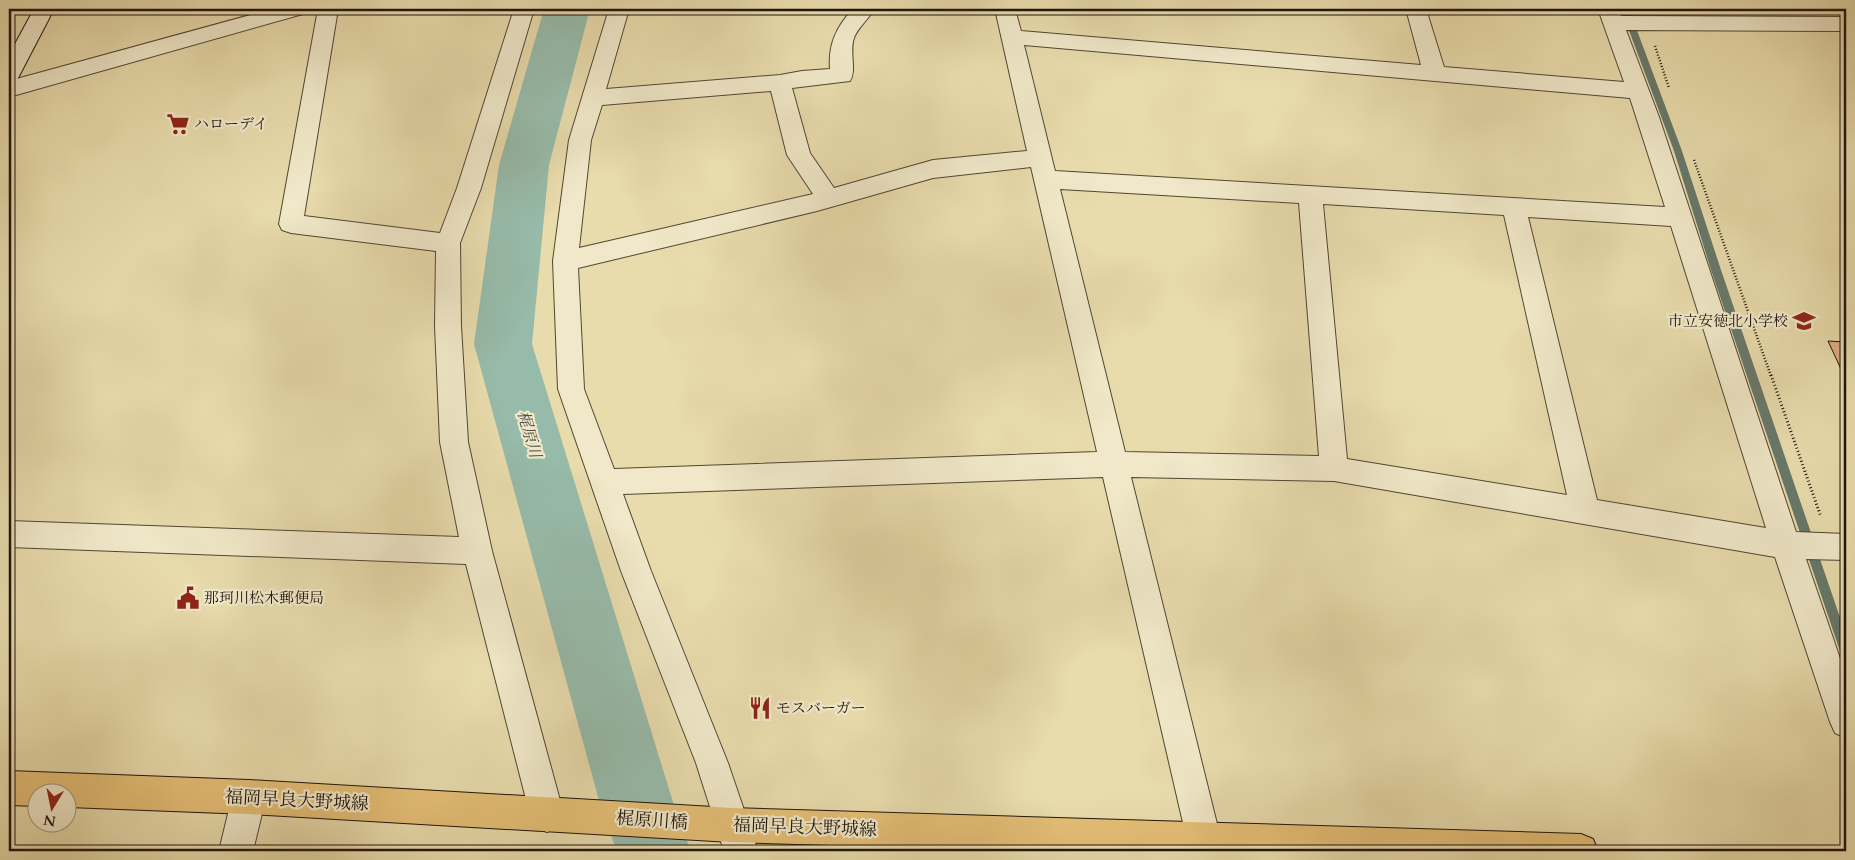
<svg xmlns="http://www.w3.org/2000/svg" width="1855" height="860" viewBox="0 0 1855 860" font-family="Cardo,'Noto Serif JP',serif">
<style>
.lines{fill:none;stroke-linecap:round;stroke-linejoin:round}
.stream{fill:#67796b;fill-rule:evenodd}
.river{fill:#97bbaa;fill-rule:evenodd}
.building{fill:#e0ad84;stroke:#1f150d}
.minor-casing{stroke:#514635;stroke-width:2}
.tertiary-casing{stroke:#514635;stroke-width:2}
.secondary-casing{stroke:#1f150d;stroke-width:2}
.primary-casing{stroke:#1f150d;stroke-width:2}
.path-far1{stroke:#1f150d;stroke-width:2.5;stroke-dasharray:1 2;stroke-linecap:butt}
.path{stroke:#1f150d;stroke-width:3;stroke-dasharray:1 2.5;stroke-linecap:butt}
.minor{fill:#f0e8c9;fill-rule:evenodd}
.tertiary{fill:#f0e8c9;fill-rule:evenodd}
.secondary{fill:#f0e8c9;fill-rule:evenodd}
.primary{fill:#e4be76;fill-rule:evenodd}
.labels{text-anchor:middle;stroke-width:4.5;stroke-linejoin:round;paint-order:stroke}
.poi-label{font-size:15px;fill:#1f150d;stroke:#f0e8c9;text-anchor:start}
.water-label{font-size:16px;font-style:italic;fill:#494f44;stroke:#f0e8c9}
.near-street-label{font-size:18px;fill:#1f150d;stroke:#f0e8c9}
</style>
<rect width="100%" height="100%" fill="#e8dbac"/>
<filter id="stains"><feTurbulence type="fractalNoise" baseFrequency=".004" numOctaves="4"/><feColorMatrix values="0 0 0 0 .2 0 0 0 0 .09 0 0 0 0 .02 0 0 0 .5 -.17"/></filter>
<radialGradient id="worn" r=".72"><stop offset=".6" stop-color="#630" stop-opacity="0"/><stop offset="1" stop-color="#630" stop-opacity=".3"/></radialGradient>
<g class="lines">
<polygon class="stream" points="1621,9 1629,9 1682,151 1721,270 1846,635 1846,656 1842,655 1840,651 1711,270 1674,151"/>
<polygon class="river" points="544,9 590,9 549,165 532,344 677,815 691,851 617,851 603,815 474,344 499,165"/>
</g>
<polygon class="building" points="1828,341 1846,342 1846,380"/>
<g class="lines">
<defs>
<g id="minor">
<polygon points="318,9 338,9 304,216 440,233 457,188 514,9 534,9 481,188 460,243 461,326 468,442 492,551 564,815 559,827 547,832 535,827 530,815 466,564 9,547 9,521 459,537 440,442 435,326 436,251 291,233 282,230 279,224"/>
<path d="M 609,9 L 629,9 L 606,89 L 780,75 L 802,71 L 830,69 C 828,45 836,27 853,9 L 874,9 C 869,19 858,27 854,38 C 849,52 857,70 850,81 L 792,88 L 810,153 L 834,188 L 933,160 L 1027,151 L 995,9 L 1015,9 L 1021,31 L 1421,65 L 1406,9 L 1426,9 L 1444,67 L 1624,82 L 1598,9 L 1618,9 L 1621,16 L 1846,17 L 1846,31 L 1626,30 L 1659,117 L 1796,532 L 1846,534 L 1846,560 L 1806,559 L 1846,676 L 1846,738 L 1835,733 L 1830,722 L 1775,557 L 1334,481 L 1131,477 L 1221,840 L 1216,851 L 1192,851 L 1187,840 L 1103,477 L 623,494 L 651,571 L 728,763 L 758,851 L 724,851 L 696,763 L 621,571 L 558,389 L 553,261 L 569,140 ZM 1024,45 L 1630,98 L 1665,207 L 1055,171 ZM 771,91 L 787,155 L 813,194 L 579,248 L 591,140 L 602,105 ZM 1031,167 L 1097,452 L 614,469 L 584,389 L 578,268 L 817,211 L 933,178 ZM 1060,189 L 1299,203 L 1319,456 L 1125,452 ZM 1323,204 L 1504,215 L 1567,495 L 1347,459 ZM 1528,217 L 1671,226 L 1766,528 L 1597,500 Z"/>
<polygon points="249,780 261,785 266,797 253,851 219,851 232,797 237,785"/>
</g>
<polygon id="tertiary" points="272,9 306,9 303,14 9,97 9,81"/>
<polygon id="secondary" points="34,9 54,9 17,80 9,82 9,55"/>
<polygon id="primary" points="9,771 249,780 731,808 1581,834 1593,839 1598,851 1035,851 731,842 249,814 68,807 68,792 38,792 38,806 9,805"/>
</defs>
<use href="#minor" class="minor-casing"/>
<use href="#tertiary" class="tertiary-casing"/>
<use href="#secondary" class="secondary-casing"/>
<use href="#primary" class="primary-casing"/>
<g class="path-far1">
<polyline points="1655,46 1669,88"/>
<polyline points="1694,160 1771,376"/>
</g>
<g class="path">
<polyline points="1771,375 1821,517"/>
<polyline points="1843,577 1846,586"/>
</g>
<use href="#minor" class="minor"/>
<use href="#tertiary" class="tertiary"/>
<use href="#secondary" class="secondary"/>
<use href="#primary" class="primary"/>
</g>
<defs>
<symbol id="supermarket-bare" viewBox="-9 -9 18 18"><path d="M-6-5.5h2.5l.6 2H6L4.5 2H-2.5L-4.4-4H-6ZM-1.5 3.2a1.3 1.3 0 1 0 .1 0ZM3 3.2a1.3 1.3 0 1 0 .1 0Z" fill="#8f2418" stroke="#f0e8c9" stroke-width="2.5" paint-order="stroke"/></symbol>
<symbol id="school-bare" viewBox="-9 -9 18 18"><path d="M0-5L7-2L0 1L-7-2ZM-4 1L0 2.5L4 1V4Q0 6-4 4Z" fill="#8f2418" stroke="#f0e8c9" stroke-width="2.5" paint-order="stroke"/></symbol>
<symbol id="civic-bare" viewBox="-9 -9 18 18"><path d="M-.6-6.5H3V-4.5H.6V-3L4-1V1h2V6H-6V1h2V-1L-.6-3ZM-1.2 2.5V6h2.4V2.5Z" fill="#8f2418" stroke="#f0e8c9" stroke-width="2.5" paint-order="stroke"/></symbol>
<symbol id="restaurant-bare" viewBox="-9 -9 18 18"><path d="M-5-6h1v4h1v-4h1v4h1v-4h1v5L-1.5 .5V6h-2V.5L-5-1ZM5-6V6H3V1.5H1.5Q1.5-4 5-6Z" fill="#8f2418" stroke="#f0e8c9" stroke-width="2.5" paint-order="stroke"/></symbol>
</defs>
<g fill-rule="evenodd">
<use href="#supermarket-bare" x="162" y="108" width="32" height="32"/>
<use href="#school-bare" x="1788" y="305" width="32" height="32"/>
<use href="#civic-bare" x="172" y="582" width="32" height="32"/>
<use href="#restaurant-bare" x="744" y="692" width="32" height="32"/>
</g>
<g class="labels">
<g class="poi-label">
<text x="194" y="129">ハローデイ</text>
<text x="1788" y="326" text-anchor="end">市立安徳北小学校</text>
<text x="204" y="603">那珂川松木郵便局</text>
<text x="776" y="713">モスバーガー</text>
</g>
<g class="water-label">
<text transform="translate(530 434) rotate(74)" y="6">梶原川</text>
</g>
<g class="near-street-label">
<text transform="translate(297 800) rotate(3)" y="6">福岡早良大野城線</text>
<text transform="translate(652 820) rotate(4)" y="6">梶原川橋</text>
<text transform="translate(805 827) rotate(2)" y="6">福岡早良大野城線</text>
</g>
</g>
<rect width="1855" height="860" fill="none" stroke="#e8dbac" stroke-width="30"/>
<rect x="10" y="10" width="1835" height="840" fill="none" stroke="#1f150d" stroke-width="2.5"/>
<rect x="15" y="15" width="1825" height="830" fill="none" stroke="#1f150d"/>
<g transform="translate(52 808) rotate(190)"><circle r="24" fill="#f0e8c9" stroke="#9c947e"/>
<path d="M0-4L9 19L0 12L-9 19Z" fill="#8f2418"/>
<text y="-8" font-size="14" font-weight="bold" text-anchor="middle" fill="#1f150d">N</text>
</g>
<rect width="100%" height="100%" filter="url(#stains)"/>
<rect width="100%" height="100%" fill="url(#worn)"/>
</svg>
